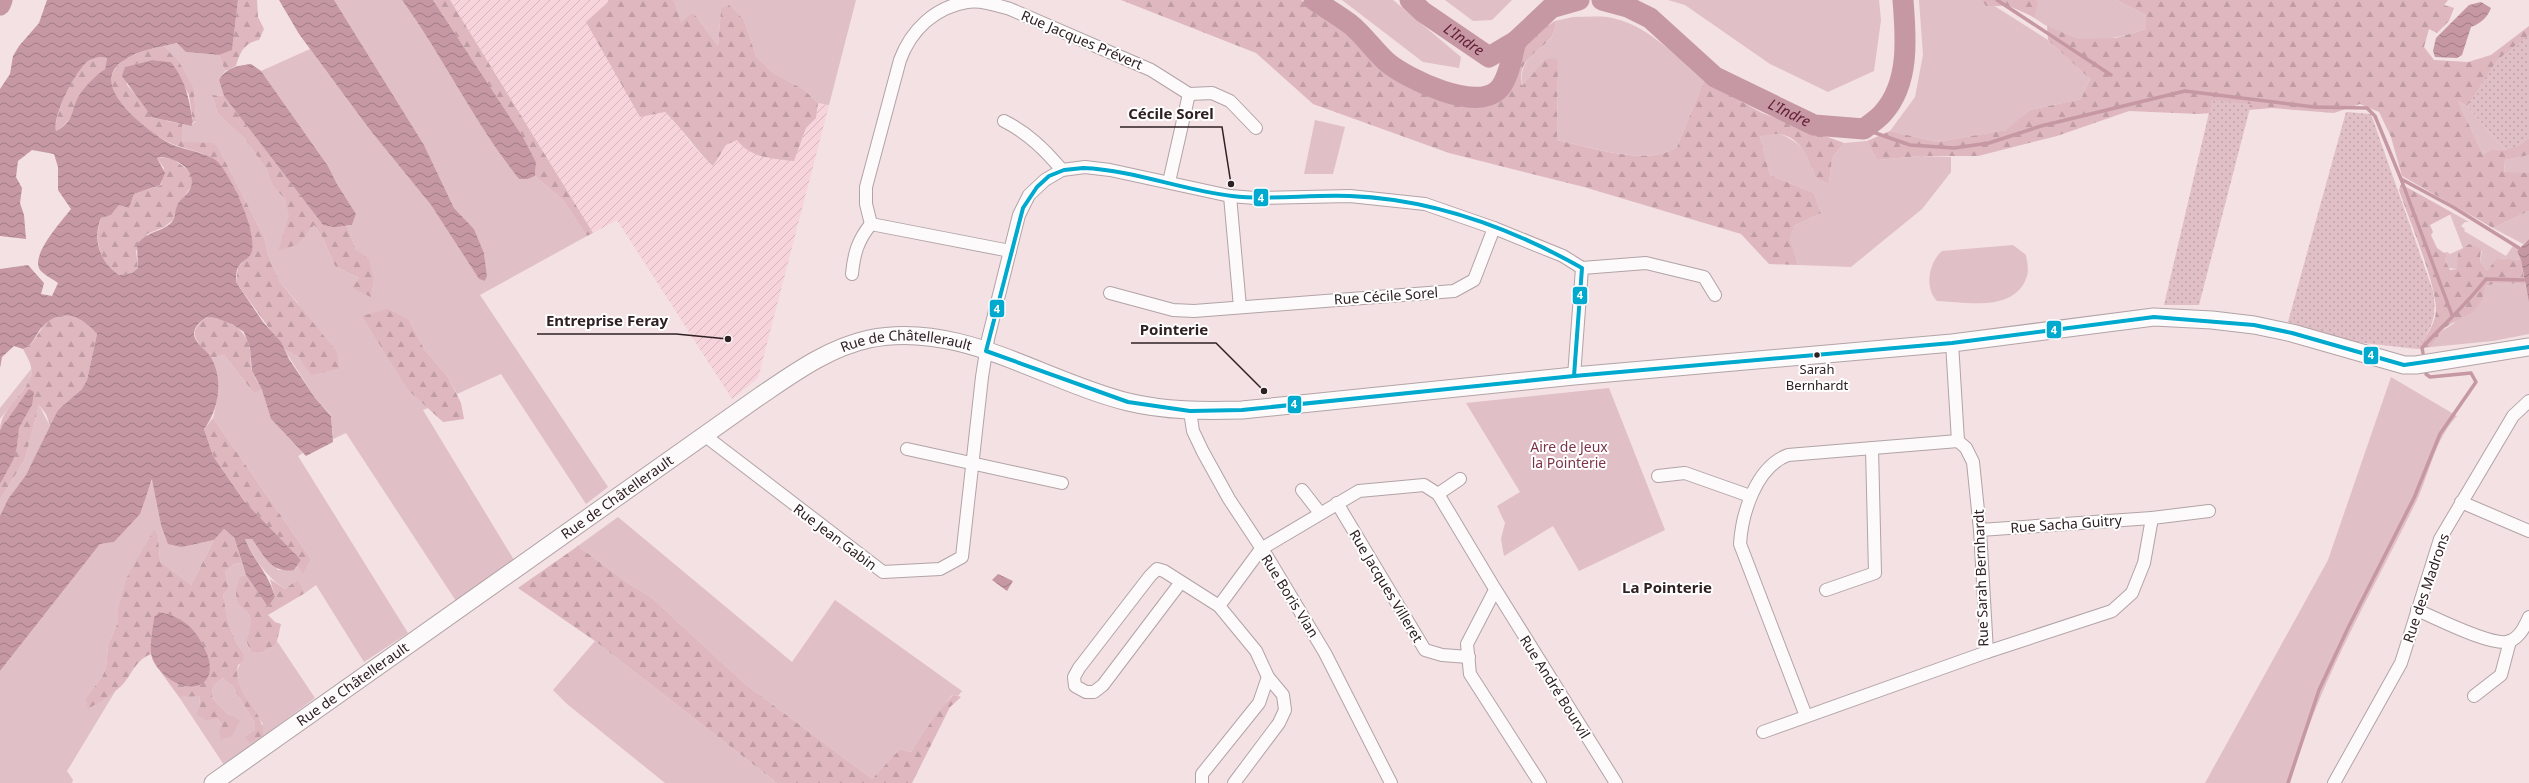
<svg xmlns="http://www.w3.org/2000/svg" width="2529" height="783" viewBox="0 0 2529 783" font-family="'Noto Sans',sans-serif">
<style>
.industrial{fill:url(#industrial-furrows)}
.green{fill:#e0bfc6}
.forest{fill:url(#forest-firs)}
.garden{fill:url(#garden-dots)}
.water{fill:url(#water-waves);fill-rule:evenodd}
.lines{fill:none;stroke-linecap:round;stroke-linejoin:round}
.stream{stroke:#c698a3;stroke-width:3.5}
.river{stroke:#c698a3;stroke-width:21}
.street-casing{stroke:#b2a3a6;stroke-width:14}
.secondary-casing{stroke:#b2a3a6;stroke-width:19}
.street{stroke:#fdfafb;stroke-width:12}
.secondary{stroke:#fdfafb;stroke-width:17}
.bus-1-casing{stroke:#fff;stroke-width:7}
.bus-1{stroke:#00a9ce;stroke-width:4}
.bus-dot{fill:#2f2023;stroke:#fff;stroke-width:1.5}
.labels{text-anchor:middle;stroke-width:4;stroke-linejoin:round;paint-order:stroke}
.bus-label{font-size:13px;fill:#2f2023;stroke:#fff}
.street-label{font-size:14px;fill:#2f2023;stroke:#fff}
.park-label{font-size:14px;fill:#7d344a;stroke:#fff}
.water-label{font-size:15px;font-style:italic;fill:#631d34;stroke:#fff}
.neighbourhood-label{font-size:15px;font-weight:bold;fill:#2f2023;stroke:#fff}
.leader{fill:none;stroke:#2f2023;stroke-width:1.5}
.callout-dot{fill:#2f2023;stroke:#fff;stroke-width:1.5}
.callout-label{font-size:15px;text-anchor:middle;font-weight:bold;fill:#2f2023;stroke:#fff;stroke-width:4;stroke-linejoin:round;paint-order:stroke}
.line-badge{stroke:#fff;stroke-width:1.5}
.badge-label{font-size:11px;text-anchor:middle;font-weight:bold;fill:#fff}
</style>
<defs>
<pattern id="industrial-furrows" width="10" height="10" patternUnits="userSpaceOnUse"><rect width="10" height="10" fill="#f7d3db"/><path d="M-1 1l2-2M0 10L10 0M9 11l2-2" fill="none" stroke="#d4b5bc"/></pattern>
<pattern id="forest-firs" width="22" height="20" patternUnits="userSpaceOnUse"><rect width="22" height="20" fill="#dfb7bf"/><path d="M5 1l3.5 6h-7zM16 11l3.5 6h-7z" fill="#c09da4"/></pattern>
<pattern id="garden-dots" width="8" height="8" patternUnits="userSpaceOnUse"><rect width="8" height="8" fill="#e0bfc6"/><path d="M2 2h.1M6 6h.1" fill="none" stroke="#c0a4aa" stroke-width="1.8" stroke-linecap="round"/></pattern>
<pattern id="water-waves" width="16" height="10" patternUnits="userSpaceOnUse"><rect width="16" height="10" fill="#c698a3"/><path d="M0 5q4-4 8 0t8 0" fill="none" stroke="#a17c84"/></pattern>
</defs>
<rect width="100%" height="100%" fill="#f3e1e4"/>
<polygon class="industrial" points="450,0 608,0 608,2 602,7 665,112 676,122 690,143 713,166 726,145 737,140 794,161 806,128 816,118 818,103 829,105 758,378 732,399 617,220 593,233"/>
<g class="green">
<path d="M 334,0 L 402,0 C 444,58 474,123 519,179 L 528,179 L 535,176 L 563,200 L 587,236 L 480,295 L 608,487 L 586,504 L 501,374 L 457,394 L 448,377 L 424,349 L 409,320 L 408,390 L 428,408 L 423,410 L 514,560 L 456,601 L 346,433 L 333,439 L 331,415 L 315,398 L 284,349 L 298,357 L 311,374 L 339,369 L 297,302 L 280,282 L 268,255 L 264,237 L 221,153 L 182,142 L 182,124 L 190,126 L 196,121 L 194,89 L 163,46 L 178,43 L 187,52 L 219,55 L 225,71 L 219,80 L 224,96 L 212,95 L 218,114 L 245,139 L 267,170 L 272,185 L 285,199 L 299,244 L 314,225 L 323,238 L 335,266 L 359,278 L 353,288 L 371,296 L 374,281 L 356,250 L 347,226 L 352,225 L 356,214 L 337,184 L 328,166 L 261,71 L 310,49 L 370,130 L 431,205 L 479,279 L 485,281 L 487,276 L 484,253 L 474,229 L 454,208 L 424,145 Z"/>
<polygon points="671,0 856,0 829,105 818,103 803,89 773,73 756,56 744,20 721,9 718,46 693,12 681,23 674,2"/>
<polygon points="1342,0 1393,0 1461,57 1459,68 1423,62"/>
<polygon points="1445,0 1512,0 1492,20 1473,21"/>
<polygon points="1668,0 1879,0 1881,20 1874,71 1828,92 1770,64 1685,5"/>
<polygon points="1919,0 1985,0 2048,40 2090,79 2081,99 2030,110 2007,130 1937,142 1890,131 1915,97 1923,55"/>
<path d="M 2008,0 L 2116,0 L 2146,15 L 2146,29 C 2126,35 2100,44 2077,39 C 2052,33 2029,14 2008,0 Z"/>
<path d="M 1573,17 C 1584,17 1596,16 1607,17 C 1647,23 1675,56 1704,81 L 1677,147 C 1648,167 1590,147 1557,140 L 1558,62 L 1522,86 C 1516,48 1559,51 1555,21 Z"/>
<polygon points="2458,101 2467,106 2505,150 2492,149 2483,155"/>
<polygon points="1315,120 1345,127 1333,174 1304,174"/>
<path d="M 1775,132 C 1802,142 1807,151 1816,178 L 1829,184 L 1832,158 L 1844,143 L 1867,141 L 1877,160 L 1920,156 L 1951,157 L 1951,172 L 1922,209 L 1851,267 L 1798,265 L 1790,239 L 1794,226 L 1821,213 L 1814,193 L 1770,175 L 1760,137 Z"/>
<polygon points="2529,155 2529,173 2504,173 2505,160"/>
<polygon points="2529,211 2529,239 2523,244 2493,228"/>
<polygon points="2453,213 2469,222 2465,222 2461,226 2465,229 2464,231 2506,256 2513,246 2518,249 2517,251 2521,260 2498,258 2487,271 2480,262 2482,251 2458,262 2458,269 2447,268 2445,261 2447,252 2450,254 2463,248 2450,214"/>
<path d="M 2013,245 L 2026,255 C 2027,261 2029,270 2027,276 C 2015,313 1967,302 1937,301 C 1924,288 1929,262 1942,251 Z"/>
<polygon points="2498,283 2525,284 2529,303 2529,334 2493,341 2431,347 2442,331 2453,324 2485,286"/>
<path d="M 224,355 L 254,393 L 262,390 L 271,419 L 303,453 L 298,456 L 408,633 L 364,662 L 316,585 L 305,593 L 298,579 L 285,589 C 266,576 254,559 245,539 L 252,539 L 278,570 L 294,570 L 297,566 L 303,572 L 311,559 L 213,418 C 219,395 219,380 211,358 Z"/>
<polygon points="32,368 29,382 0,419 0,408"/>
<path d="M 2391,377 L 2457,416 C 2435,439 2430,472 2417,500 C 2372,593 2318,683 2290,783 L 2205,783 L 2328,560 Z"/>
<polygon points="1609,388 1665,530 1579,571 1553,526 1504,556 1501,539 1505,523 1497,506 1520,492 1466,403"/>
<polygon points="39,405 51,428 26,475 8,499 0,516 0,500 25,459"/>
<polygon points="153,479 161,525 182,547 214,540 191,585 160,561 158,536 118,609 118,622 108,645 106,668 102,677 85,699 88,708 116,690 67,771 73,780 72,783 0,783 0,671 100,544 114,542 144,499"/>
<polygon points="618,517 792,662 835,600 962,691 958,696 952,695 911,752 900,749 872,779 745,684 651,597 629,584 578,546"/>
<path d="M 242,563 L 246,575 L 241,576 L 240,604 C 255,619 254,622 246,642 L 251,652 L 263,652 L 276,645 L 277,641 L 315,698 L 224,765 L 179,697 L 200,695 L 199,709 L 217,718 L 222,725 L 239,720 L 228,714 L 212,698 L 213,686 L 223,678 L 233,687 L 255,723 L 255,729 L 246,737 L 263,724 L 242,693 L 235,676 L 244,654 C 230,636 227,616 223,595 L 229,588 L 225,572 L 234,564 Z"/>
<polygon points="595,641 777,783 665,783 567,704 553,690"/>
</g>
<g class="forest">
<path d="M 238,0 L 257,0 L 258,17 L 264,29 L 259,40 C 244,43 240,52 236,66 L 225,71 L 219,55 L 232,49 Z"/>
<polygon points="433,0 450,0 593,233 587,236 563,200 535,176 536,162 523,137"/>
<path d="M 608,0 L 671,0 L 674,1 L 681,22 L 693,12 L 718,46 L 721,9 L 729,5 L 744,20 L 756,56 L 773,73 L 803,89 L 818,103 L 816,118 L 806,128 L 794,161 C 773,159 750,158 737,140 L 726,145 L 713,166 C 695,149 683,129 665,112 L 640,117 L 586,22 L 608,2 Z"/>
<path d="M 1121,0 L 1301,0 L 1357,39 L 1401,79 L 1455,102 L 1492,102 L 1504,92 L 1524,41 L 1555,21 C 1559,50 1513,51 1522,86 L 1546,59 L 1555,58 L 1558,62 L 1557,140 C 1589,147 1648,167 1677,147 L 1704,81 L 1762,113 L 1844,143 L 1832,158 L 1829,184 L 1816,178 C 1807,151 1793,125 1760,137 L 1770,175 L 1814,193 L 1821,213 L 1794,226 L 1790,239 L 1798,265 L 1769,264 L 1741,234 L 1584,187 L 1449,153 L 1313,104 L 1256,53 Z"/>
<polygon points="1982,0 2036,0 2038,4 2034,17 2009,6 1986,6"/>
<polygon points="2116,0 2448,0 2444,5 2454,8 2449,21 2437,33 2429,29 2424,47 2434,60 2468,62 2491,55 2529,26 2529,40 2504,59 2467,106 2458,101 2483,155 2492,149 2505,150 2529,138 2529,155 2505,160 2504,172 2529,173 2529,211 2493,228 2402,176 2391,137 2379,112 2360,104 2334,113 2272,108 2198,114 2129,111 2057,136 1978,156 1920,156 1877,160 1867,141 1890,131 1937,142 2006,130 2030,110 2081,99 2090,79 2048,40 2047,26 2078,39 2116,38 2146,29 2146,15"/>
<path d="M 163,46 L 179,62 L 194,89 L 196,121 L 193,122 L 189,95 L 171,62 L 152,60 L 125,67 L 127,85 L 136,95 L 167,121 L 182,124 L 182,142 L 214,143 L 221,153 L 264,237 L 268,255 L 280,282 L 337,352 L 339,369 L 311,375 L 298,357 L 284,349 L 236,282 L 238,267 L 250,255 C 247,224 242,198 223,173 C 220,168 217,161 212,158 C 208,154 179,147 170,143 C 151,134 97,94 115,69 C 125,55 147,50 163,46 Z"/>
<path d="M 100,57 L 107,58 L 105,69 C 83,85 80,117 56,131 C 53,116 75,70 88,61 C 91,59 96,58 100,57 Z"/>
<polygon points="212,95 224,96 323,225 347,226 356,250 369,259 374,281 371,297 352,288 359,278 335,266 323,238 314,225 299,244 278,251 289,216 285,199 272,185 267,170 245,139 218,114"/>
<path d="M 159,157 L 173,159 L 188,170 L 193,178 L 191,187 L 177,206 L 173,220 L 164,227 L 147,234 L 136,251 L 138,268 L 132,273 L 119,275 C 100,262 93,241 101,218 L 111,215 L 119,205 L 129,208 L 134,194 L 161,185 L 164,168 L 157,158 Z"/>
<path d="M 2401,184 L 2453,213 L 2430,225 L 2433,232 L 2431,235 L 2437,248 L 2444,253 L 2447,252 L 2445,261 L 2450,270 L 2457,269 L 2458,253 L 2469,244 L 2481,249 L 2480,262 L 2487,271 L 2497,258 L 2521,260 L 2525,284 L 2498,283 L 2485,286 C 2481,320 2458,314 2442,331 C 2438,336 2435,342 2431,347 L 2417,349 C 2425,338 2435,325 2436,311 C 2437,285 2408,217 2399,190 Z"/>
<polygon points="388,309 409,320 424,349 448,377 461,403 464,419 443,422 408,390 362,316"/>
<path d="M 72,314 L 89,324 L 97,334 L 87,380 L 82,389 L 58,410 L 51,428 L 46,414 L 39,405 L 25,459 L 0,500 L 0,484 L 17,447 L 19,428 L 32,405 L 0,430 C 0,405 36,388 31,367 C 30,361 26,355 23,349 C 38,344 40,321 56,316 C 60,314 67,315 72,314 Z"/>
<path d="M 207,317 C 227,318 246,328 250,349 C 251,356 250,364 252,371 C 254,377 259,384 262,390 L 254,393 L 224,355 L 211,358 C 198,341 184,334 207,317 Z"/>
<polygon points="213,418 311,559 303,573 297,566 301,560 244,501 213,456 204,429"/>
<path d="M 224,529 L 234,537 L 242,563 L 234,564 L 225,572 L 229,588 L 223,595 C 227,616 230,636 244,654 L 243,661 L 238,665 C 231,695 264,708 263,735 L 250,743 L 245,737 L 255,729 L 255,723 L 233,687 L 223,678 L 213,686 L 212,698 L 228,714 L 240,720 L 232,736 L 221,740 L 219,732 L 222,725 L 217,718 L 206,720 L 196,714 L 199,709 L 200,696 L 179,697 L 160,671 L 206,651 C 196,631 182,616 159,612 L 154,617 L 151,654 C 136,660 133,672 124,683 C 114,694 101,701 88,709 L 85,699 L 102,677 L 106,668 L 108,645 L 118,622 L 118,609 L 127,577 L 154,530 L 158,536 L 160,561 L 191,585 L 214,540 Z"/>
<polygon points="578,546 629,584 651,597 745,684 872,779 900,749 911,752 935,716 953,695 961,697 950,707 912,783 777,783 595,641 518,588"/>
<path d="M 246,575 L 268,607 L 275,597 L 270,579 L 285,589 L 298,579 L 305,593 L 268,615 L 275,622 L 281,624 L 276,645 L 263,652 L 251,652 L 246,641 C 262,604 235,616 236,591 C 236,587 239,581 241,576 Z"/>
</g>
<g class="garden">
<polygon points="2529,35 2529,139 2519,146 2505,150 2467,106 2497,60"/>
<polygon points="2212,100 2251,104 2199,305 2164,305"/>
<path d="M 2346,112 L 2371,114 L 2433,291 C 2437,317 2433,327 2417,349 L 2355,342 L 2288,322 Z"/>
</g>
<g class="water">
<path d="M 47,0 L 238,0 L 232,50 L 219,55 L 186,52 L 177,43 C 160,47 138,50 123,61 C 86,85 147,130 167,142 C 181,150 208,152 218,162 C 232,178 259,234 251,254 C 248,259 241,262 238,267 C 236,271 236,278 236,282 L 263,322 L 281,342 L 289,359 L 315,398 L 331,416 L 333,442 L 306,456 L 271,419 L 262,390 L 252,371 L 250,348 L 244,332 L 232,324 L 216,318 L 207,317 C 201,321 194,326 194,334 C 194,342 205,349 210,356 C 224,378 219,410 204,429 L 213,456 L 244,501 L 301,560 L 294,570 C 271,574 264,555 252,539 L 245,539 C 254,562 268,572 275,597 L 268,607 L 246,575 L 234,537 L 224,529 L 214,540 L 182,547 L 168,544 L 161,525 L 152,479 L 140,514 L 114,542 L 100,544 L 0,671 L 0,516 L 8,499 L 26,475 L 58,410 L 82,389 L 87,380 L 97,334 C 82,315 61,307 43,326 C 35,334 34,345 23,349 L 14,346 L 2,357 L 0,368 L 0,269 L 28,265 L 44,283 L 41,294 L 52,296 L 58,283 C 53,279 44,275 40,270 C 30,255 62,221 71,209 L 58,190 L 58,167 L 54,154 L 32,150 L 18,161 L 16,177 L 22,188 L 20,203 L 24,215 L 26,239 L 0,236 L 0,89 L 10,74 L 13,56 L 19,46 L 39,23 ZM 100,57 L 107,58 L 105,69 C 95,76 85,86 79,96 C 70,111 76,120 56,131 C 52,116 76,70 88,61 C 91,59 96,58 100,57 ZM 159,157 C 177,157 200,172 189,191 C 186,196 179,200 177,206 C 174,212 176,218 171,223 C 160,233 146,231 137,245 L 138,268 L 132,273 L 119,275 C 100,262 92,240 101,218 L 111,215 L 119,205 L 129,208 L 134,194 L 160,185 L 165,173 L 157,158 Z"/>
<polygon points="279,0 334,0 424,145 454,208 474,229 484,253 487,276 485,281 479,279 431,205 370,130 299,34"/>
<path d="M 402,0 L 433,0 L 523,137 L 536,162 L 535,176 L 528,179 L 519,179 C 474,123 444,58 402,0 Z"/>
<path d="M 2481,2 L 2491,8 C 2488,17 2480,24 2471,27 L 2462,55 L 2457,58 L 2435,57 L 2433,51 L 2436,38 L 2469,5 Z"/>
<path d="M 152,60 L 171,62 C 187,84 188,96 193,122 L 191,126 L 152,117 L 122,76 L 125,67 Z"/>
<path d="M 251,64 L 261,71 L 328,166 L 337,184 L 356,214 L 352,225 L 334,227 L 323,225 L 224,96 L 219,80 C 227,67 237,66 251,64 Z"/>
<polygon points="2529,239 2529,303 2521,260 2517,251"/>
<polygon points="29,389 34,392 32,405 19,428 17,447 13,460 0,484 0,430"/>
<polygon points="998,574 1013,581 1007,591 992,580"/>
<path d="M 159,612 C 171,614 182,619 191,628 C 202,639 219,670 204,682 C 186,697 153,672 151,653 C 150,642 153,628 154,617 Z"/>
</g>
<g class="lines">
<g class="stream">
<polyline points="1997,0 2111,75"/>
<polyline points="1864,129 1910,145 1954,148 1989,143 2041,126 2185,91 2314,107 2367,108 2375,116 2401,179 2452,315"/>
<polyline points="2401,179 2453,207 2519,248"/>
<path d="M 2423,353 L 2422,348 C 2443,325 2467,304 2486,279 L 2524,280"/>
<polyline points="2288,783 2319,690 2348,628 2414,498 2440,434 2476,382 2471,373 2430,377 2426,374"/>
</g>
<g class="river">
<path d="M 1314,0 C 1326,8 1338,15 1350,24 C 1364,35 1374,51 1388,63 C 1408,79 1475,112 1498,90 C 1509,80 1512,55 1516,41"/>
<path id="s1" d="M 1410,0 L 1423,12 L 1489,57 L 1516,41 L 1551,8 L 1579,0"/>
<path id="s2" d="M 1602,0 L 1628,7 L 1650,18 L 1715,77 L 1814,125 L 1864,129 C 1870,124 1878,119 1883,113 C 1910,83 1906,37 1903,0"/>
<polyline points="0,5 2,0"/>
</g>
<defs>
<g id="street">
<path d="M 1004,121 C 1028,133 1045,150 1062,170"/>
<polyline points="1169,182 1189,94"/>
<polyline points="1230,196 1240,307"/>
<path d="M 871,224 L 866,204 L 866,187 L 900,60 C 911,30 935,7 967,2 C 982,0 996,5 1010,9 L 1151,70 L 1189,94 L 1212,93 L 1230,101 L 1256,128"/>
<polyline points="871,224 1010,251"/>
<path d="M 852,274 C 854,253 858,240 871,224"/>
<polyline points="1110,293 1173,310 1194,311 1454,291 1474,280 1494,228"/>
<polyline points="1574,376 1582,268"/>
<polyline points="1190,411 1193,431 1203,452 1229,499 1268,558 1325,653 1391,783"/>
<polyline points="704,435 883,572 940,569 962,557 982,377 988,339 1019,215 1029,195 1045,180 1062,170 1085,167 1110,170 1230,196 1255,198 1350,196 1425,204 1494,228 1563,256 1582,268 1646,263 1704,277 1715,295"/>
<polyline points="907,449 1062,483"/>
<polyline points="1658,476 1685,473 1750,496"/>
<polyline points="1302,490 1320,513"/>
<polyline points="1438,494 1460,479"/>
<polyline points="2461,502 2529,531"/>
<polyline points="1337,503 1425,650 1442,655 1469,657"/>
<polyline points="1980,530 2152,518 2209,511"/>
<polyline points="1181,582 1103,685 1094,692 1086,692 1075,686 1074,677 1079,668 1150,576 1157,569 1164,571 1219,606 1256,651 1268,677 1283,695 1285,710 1279,723 1234,783"/>
<polyline points="1495,590 1467,644 1470,674 1540,783"/>
<polyline points="1826,590 1875,573 1872,448"/>
<polyline points="1219,606 1261,549 1359,491 1424,485 1438,494 1492,584 1616,783"/>
<path d="M 2417,610 C 2436,618 2494,648 2510,641 C 2520,637 2525,626 2529,617"/>
<polyline points="1987,652 2112,611 2132,593 2144,563 2152,518"/>
<polyline points="2474,696 2501,675 2510,641"/>
<path d="M 1806,716 L 1740,544 C 1742,513 1756,467 1788,455 L 1958,441"/>
<polyline points="1763,732 1987,652 1980,530 1973,462 1966,448 1958,441 1952,343"/>
<polyline points="1202,783 1202,774 1259,703 1268,677"/>
<polyline points="2334,783 2401,663 2440,539 2513,416 2529,401"/>
</g>
<g id="secondary">
<path id="s3" d="M 213,783 L 760,396 C 794,373 828,348 869,339 C 960,320 1043,381 1128,402 C 1165,411 1203,411 1242,410 L 1574,376 L 1952,343 L 2154,317 L 2212,320 L 2254,325 L 2292,333 L 2404,365 L 2416,365 L 2529,347"/>
</g>
</defs>
<use href="#street" class="street-casing"/>
<use href="#secondary" class="secondary-casing"/>
<use href="#street" class="street"/>
<use href="#secondary" class="secondary"/>
<defs>
<g id="bus-1">
<path d="M 1083,168 C 1134,170 1181,190 1232,196 C 1271,201 1310,194 1350,196 C 1431,199 1511,228 1582,268 L 1574,376 L 1242,410 L 1190,411 L 1128,402 L 986,351 L 1023,208 L 1037,187 L 1049,176 L 1064,170 Z"/>
<polyline points="1574,376 1952,343 2154,317 2254,325 2292,333 2404,365 2529,347"/>
</g>
</defs>
<use href="#bus-1" class="bus-1-casing"/>
<use href="#bus-1" class="bus-1"/>
</g>
<circle class="bus-dot" cx="1817" cy="355" r="3.5"/>
<g class="labels">
<g class="bus-label">
<text x="1817" y="374">Sarah<tspan x="1817" dy="16">Bernhardt</tspan></text>
</g>
<g class="street-label">
<text transform="translate(1082 40) rotate(23)" y="5">Rue Jacques Prévert</text>
<text transform="translate(1386 296) rotate(-4)" y="5">Rue Cécile Sorel</text>
<text dy="5" stroke="none"><textPath href="#s3" startOffset="831">Rue de Châtellerault</textPath></text>
<text dy="5" stroke="none"><textPath href="#s3" startOffset="495">Rue de Châtellerault</textPath></text>
<text transform="translate(2066 524) rotate(-4)" y="5">Rue Sacha Guitry</text>
<text transform="translate(835 537) rotate(37)" y="5">Rue Jean Gabin</text>
<text transform="translate(1981 578) rotate(-92)" y="5">Rue Sarah Bernhardt</text>
<text transform="translate(1386 586) rotate(59)" y="5">Rue Jacques Villeret</text>
<text transform="translate(2426 588) rotate(-71)" y="5">Rue des Madrons</text>
<text transform="translate(1290 596) rotate(58)" y="5">Rue Boris Vian</text>
<text dy="5" stroke="none"><textPath href="#s3" startOffset="171">Rue de Châtellerault</textPath></text>
<text transform="translate(1555 687) rotate(58)" y="5">Rue André Bourvil</text>
</g>
<g class="park-label">
<text x="1569" y="452">Aire de Jeux<tspan x="1569" dy="16">la Pointerie</tspan></text>
</g>
<g class="water-label">
<text dy="5" stroke="none"><textPath href="#s1" startOffset="67">L'Indre</textPath></text>
<text dy="5" stroke="none"><textPath href="#s2" startOffset="222">L'Indre</textPath></text>
</g>
<g class="neighbourhood-label">
<text x="1667" y="593">La Pointerie</text>
</g>
</g>
<path class="leader" d="M1231 184L1222 127H1120M728 339L676 334H537M1264 391L1216 343H1131"/>
<g class="callout-dot">
<circle cx="1231" cy="184" r="4"/>
<circle cx="728" cy="339" r="4"/>
<circle cx="1264" cy="391" r="4"/>
</g>
<g class="callout-label">
<text x="1171" y="119">Cécile Sorel</text>
<text x="607" y="326">Entreprise Feray</text>
<text x="1174" y="335">Pointerie</text>
</g>
<g class="line-badge">
<rect x="1253" y="188" width="16" height="19" rx="4" fill="#00a9ce"/>
<rect x="1572" y="286" width="16" height="19" rx="4" fill="#00a9ce"/>
<rect x="989" y="299" width="16" height="19" rx="4" fill="#00a9ce"/>
<rect x="2046" y="320" width="16" height="19" rx="4" fill="#00a9ce"/>
<rect x="2363" y="346" width="16" height="19" rx="4" fill="#00a9ce"/>
<rect x="1287" y="395" width="15" height="19" rx="4" fill="#00a9ce"/>
</g>
<g class="badge-label">
<text x="1261" y="202">4</text>
<text x="1580" y="299">4</text>
<text x="997" y="313">4</text>
<text x="2054" y="334">4</text>
<text x="2371" y="359">4</text>
<text x="1294" y="408">4</text>
</g>
</svg>
